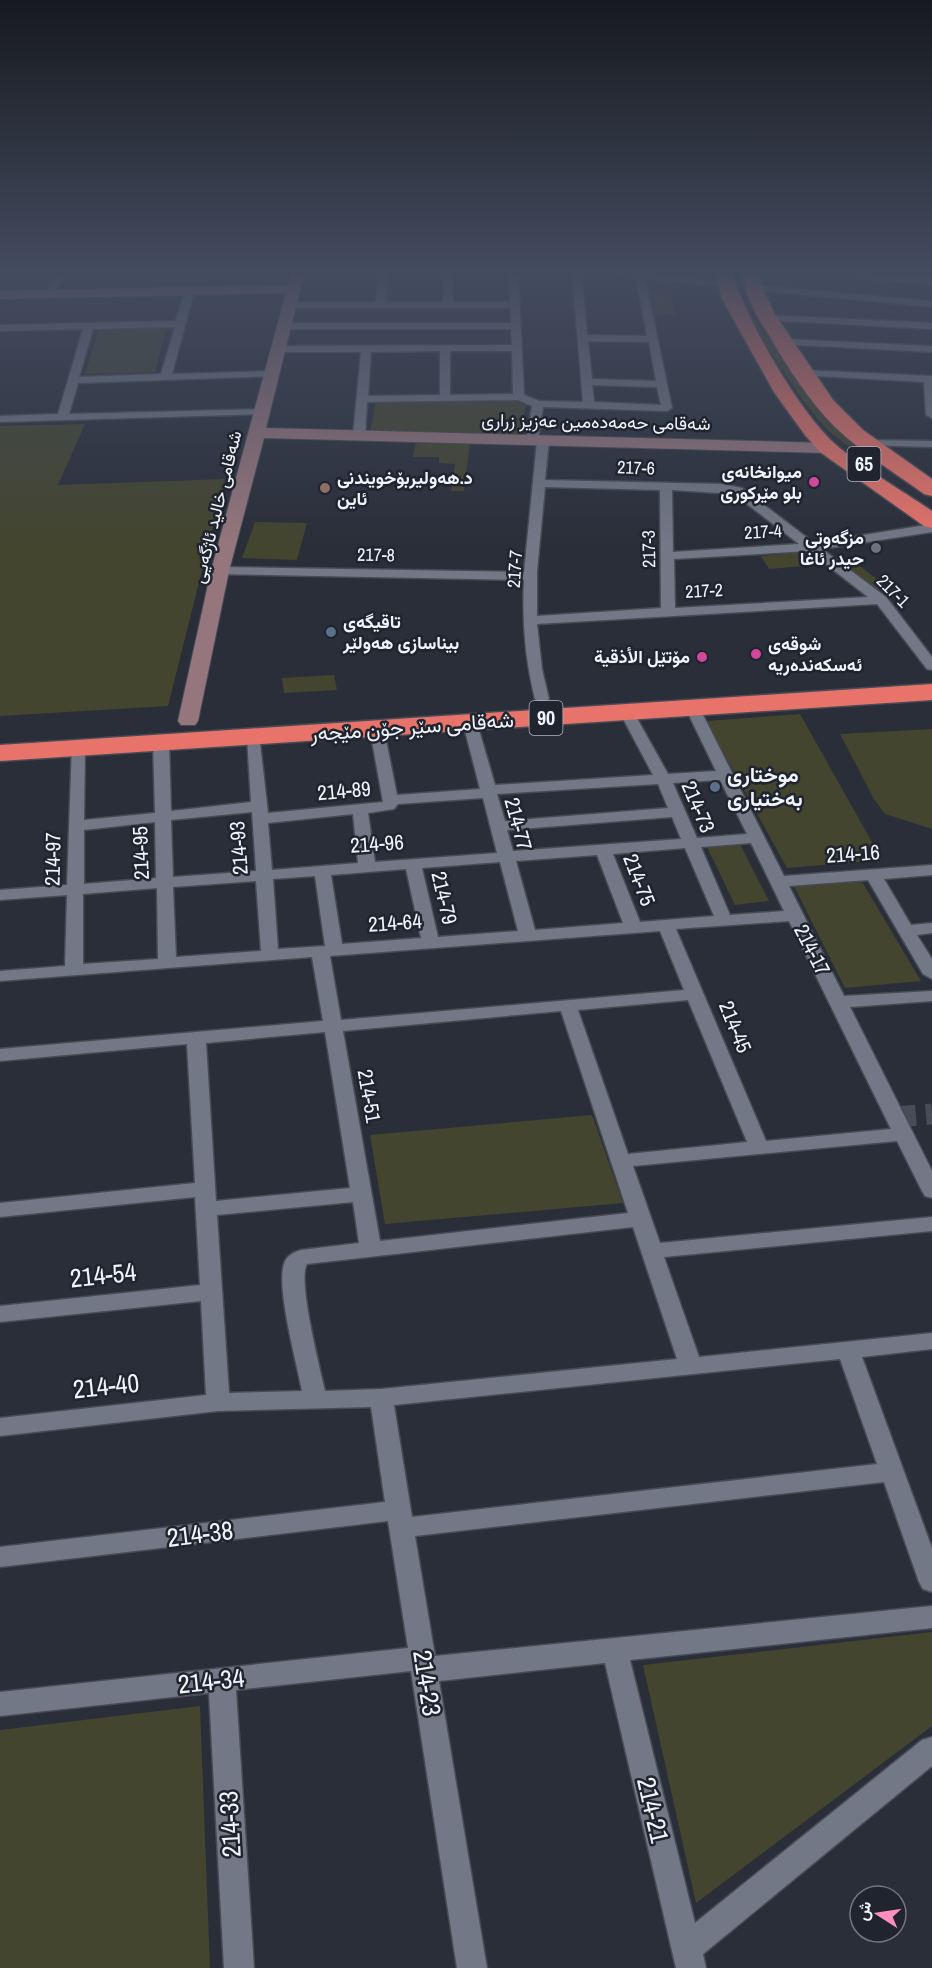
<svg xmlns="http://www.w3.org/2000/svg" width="932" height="1968" viewBox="0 0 932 1968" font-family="'Archivo Narrow',Vazirmatn,sans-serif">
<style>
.green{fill:#43452f}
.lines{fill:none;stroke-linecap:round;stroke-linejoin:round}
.street-tunnel{stroke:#474c56;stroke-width:21;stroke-dasharray:21 10;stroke-linecap:butt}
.street-casing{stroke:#474b55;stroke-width:3}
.secondary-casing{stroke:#474b55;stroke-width:2}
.highway-casing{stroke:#474b55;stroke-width:3}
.street{fill:#727885;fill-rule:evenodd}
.secondary{fill:#95767d;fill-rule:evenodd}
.highway{fill:#e8736a;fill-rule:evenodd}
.hotel-dot{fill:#d1479c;stroke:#1f242f;stroke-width:2}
.education-dot{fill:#8d6e63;stroke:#1f242f;stroke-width:2}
.worship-dot{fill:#6b7280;stroke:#1f242f;stroke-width:2}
.service-dot{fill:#5c6f8a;stroke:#1f242f;stroke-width:2}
.labels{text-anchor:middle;stroke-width:5;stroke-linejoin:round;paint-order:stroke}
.far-street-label{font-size:18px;fill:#f0f4fb;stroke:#1f242f}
.far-poi-label{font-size:18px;font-weight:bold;fill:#f0f4fb;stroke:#1f242f;text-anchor:end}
.shield{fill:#1f242f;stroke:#b1b6be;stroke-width:1.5}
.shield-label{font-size:20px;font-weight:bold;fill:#f0f4fb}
.street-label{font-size:21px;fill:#f0f4fb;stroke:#1f242f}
.poi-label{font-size:21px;font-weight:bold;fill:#f0f4fb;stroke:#1f242f;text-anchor:start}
.near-street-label{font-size:26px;fill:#f0f4fb;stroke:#1f242f}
</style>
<rect width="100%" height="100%" fill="#292e39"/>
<g class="green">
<polygon points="649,294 669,294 677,315 652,316"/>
<path d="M 747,309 L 795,375 L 849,441 L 867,459 C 853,449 835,438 823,425 C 793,392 773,352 746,316 Z"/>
<polygon points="167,327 155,372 85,374 99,329"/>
<polygon points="515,401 526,405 521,436 370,432 376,402"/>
<polygon points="85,424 58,485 225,479 168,706 0,716 0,426"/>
<polygon points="416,442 470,443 464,491 451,491 455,464 439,463 439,457 413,457"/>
<polygon points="255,522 307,523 297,560 242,558"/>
<polygon points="806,552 816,565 769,569 761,556"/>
<polygon points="856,563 897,595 881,598 839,565"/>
<polygon points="334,675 337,690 284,693 282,678"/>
<polygon points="800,714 882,860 787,868 706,721"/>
<polygon points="932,729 932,829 885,814 874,799 840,734"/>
<polygon points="739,842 769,901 735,905 706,845"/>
<polygon points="861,880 921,981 845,988 794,886"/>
<polygon points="592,1115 623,1203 385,1224 370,1135"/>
<polygon points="932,1632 932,1726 696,1903 643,1665"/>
<polygon points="200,1706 210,1968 0,1968 0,1730"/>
</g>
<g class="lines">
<polyline class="street-tunnel" points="895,1117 932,1114"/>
<defs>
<g id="street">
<polygon points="62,270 71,270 50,297 44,297 42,295"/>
<path d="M 379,270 L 388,270 L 386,302 L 443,302 L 443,270 L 452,270 L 453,302 L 510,302 L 509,270 L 518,270 L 524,395 L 539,401 L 583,402 L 572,270 L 581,270 L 587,335 L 647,336 L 636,277 L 601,273 L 597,270 L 622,270 L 729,282 L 729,286 L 726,287 L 645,278 L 672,408 L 667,411 L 543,407 L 538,439 L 543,437 L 549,440 L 545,480 L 722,484 L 742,488 L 814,543 L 932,524 L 932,532 L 822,549 L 886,597 L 932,657 L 932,670 L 927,669 L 877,604 L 537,624 L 542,669 L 549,699 L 542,703 L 535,699 C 525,659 522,621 524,580 L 215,574 L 214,571 L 220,567 L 524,572 L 537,441 L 532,443 L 526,440 L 532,406 L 518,400 L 367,402 L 365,436 L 359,439 L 353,436 L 361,352 L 280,352 L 275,349 L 280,346 L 512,345 L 511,329 L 285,329 L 280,326 L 285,323 L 511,323 L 511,308 L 289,308 L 284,305 L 289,302 L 376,302 ZM 588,341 L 649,342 L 656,381 L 592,379 ZM 440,351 L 440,395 L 368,396 L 371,352 ZM 450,351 L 512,351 L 513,394 L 450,395 ZM 592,385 L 657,387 L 661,405 L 594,402 ZM 545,487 L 660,490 L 661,608 L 537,616 L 537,571 ZM 672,490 L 734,494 L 799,544 L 673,552 ZM 809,551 L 868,597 L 675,608 L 674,559 Z"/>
<polygon points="856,273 932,278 932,284 853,278 853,274"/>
<polygon points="754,285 932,301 932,307 751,290 751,286"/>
<path d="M 189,289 L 194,292 L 172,374 L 274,371 L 279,374 L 278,376 L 78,383 L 69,414 L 263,409 L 268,412 L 267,414 L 0,422 L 0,416 L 58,414 L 83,329 L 0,331 L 0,325 L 176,321 L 184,292 ZM 175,327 L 161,374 L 79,377 L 93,329 Z"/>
<polygon points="768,315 932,323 932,329 765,320 765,316"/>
<polygon points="782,339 932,346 932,352 778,344 777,342"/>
<polygon points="803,370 932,376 932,418 926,415 924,382 799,375 798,373"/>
<polygon points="868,440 932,441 932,447 864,445 862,443"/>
<path d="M 693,705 L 700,709 L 784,876 L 932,865 L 932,875 L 884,879 L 911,925 L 932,923 L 932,933 L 917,935 L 932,959 L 932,979 L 923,974 L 868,880 L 789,886 L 844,996 L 932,991 L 932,1001 L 850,1007 L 932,1171 L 932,1198 L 925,1196 L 922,1191 L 897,1141 L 633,1166 L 660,1243 L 932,1217 L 932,1231 L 664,1257 L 699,1357 L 932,1333 L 932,1349 L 862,1357 L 932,1548 L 932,1592 L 923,1589 L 919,1582 L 884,1482 L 415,1536 L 435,1656 L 932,1606 L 932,1628 L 630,1660 L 695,1923 L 922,1740 L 932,1737 L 932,1766 L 703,1954 L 706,1968 L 676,1968 L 605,1663 L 439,1681 L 487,1968 L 457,1968 L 411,1671 L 236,1690 L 254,1968 L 224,1968 L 209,1693 L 0,1716 L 0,1692 L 408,1648 L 388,1521 L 0,1567 L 0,1547 L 385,1502 L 371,1407 L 218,1411 L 0,1436 L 0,1418 L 206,1395 L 201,1301 L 0,1322 L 0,1306 L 200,1285 L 195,1197 L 0,1217 L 0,1203 L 195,1183 L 187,1044 L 0,1061 L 0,1049 L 323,1021 L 312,957 L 0,981 L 0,971 L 65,966 L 67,895 L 0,900 L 0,890 L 67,885 L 72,745 L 82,745 L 85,748 L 84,820 L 155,813 L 153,742 L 161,737 L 169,742 L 171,811 L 251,802 L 247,737 L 254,733 L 259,734 L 268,813 L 383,802 L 370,730 L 377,726 L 384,730 L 397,795 L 480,789 L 463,723 L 470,719 L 477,723 L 495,785 L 653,775 L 620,713 L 627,709 L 634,713 L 668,774 L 716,771 L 686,709 ZM 720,780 L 747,834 L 697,838 L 673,783 ZM 658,784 L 668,808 L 505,821 L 497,794 ZM 483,798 L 497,853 L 375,862 L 368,813 L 394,809 L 398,804 ZM 252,812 L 256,871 L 173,877 L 171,820 ZM 353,814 L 358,863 L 272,870 L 268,823 ZM 672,817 L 681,839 L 513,851 L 507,830 ZM 155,822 L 156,878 L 84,884 L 84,830 ZM 751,843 L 784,911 L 730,915 L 701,847 ZM 685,848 L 714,916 L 640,922 L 613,854 ZM 597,855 L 623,923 L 535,930 L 516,861 ZM 500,862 L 518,931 L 438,937 L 422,868 ZM 406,869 L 421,938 L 342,944 L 331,875 ZM 315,876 L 325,946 L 278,949 L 273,879 ZM 256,881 L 261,951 L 176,957 L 173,887 ZM 157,888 L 158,959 L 83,964 L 83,894 ZM 789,921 L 891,1129 L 766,1141 L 676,929 ZM 660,931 L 684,990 L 341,1020 L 330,956 ZM 688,1000 L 747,1142 L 628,1154 L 578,1010 ZM 561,1011 L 628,1213 L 380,1241 L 343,1031 ZM 325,1032 L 350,1188 L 216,1201 L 206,1043 ZM 353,1202 L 359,1243 L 301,1250 C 294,1252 286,1256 284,1264 C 276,1288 297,1364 302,1391 L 229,1393 L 217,1215 ZM 633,1227 L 677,1359 L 381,1389 L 325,1391 C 320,1368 297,1279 307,1264 ZM 840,1359 L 877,1464 L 412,1517 L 394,1405 Z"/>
</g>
<polygon id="secondary" points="292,270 305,270 266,428 827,443 835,448 827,453 264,438 229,571 198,721 195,725 181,725 178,721 211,571 286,293 0,299 0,291 288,285"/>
<g id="highway">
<path d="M 715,270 L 731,270 C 745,317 797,409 834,443 C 859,466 903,491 932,511 L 932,528 L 924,526 L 820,452 L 805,435 L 774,392 L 722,299 Z"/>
<path d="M 743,270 L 759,270 L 763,288 L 774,313 L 833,400 L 863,430 L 932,479 L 932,496 L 924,494 C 894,472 862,453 835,427 C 809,401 789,369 770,337 C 757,316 743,295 743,270 Z"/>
<polygon points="932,684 932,700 0,761 0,745"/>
</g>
</defs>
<use href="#street" class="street-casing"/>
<use href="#secondary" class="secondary-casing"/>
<use href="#highway" class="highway-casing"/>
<use href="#street" class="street"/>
<use href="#secondary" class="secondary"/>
<use href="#highway" class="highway"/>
</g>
<linearGradient id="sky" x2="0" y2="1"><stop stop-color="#17191f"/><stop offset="0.5" stop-color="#434c5f"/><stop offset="1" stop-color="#434c5f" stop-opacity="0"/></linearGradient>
<rect width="932" height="545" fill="url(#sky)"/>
<g class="hotel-dot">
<circle cx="814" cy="482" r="6"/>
<circle cx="756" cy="654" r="6"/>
<circle cx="702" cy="657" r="6"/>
</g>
<circle class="education-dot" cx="325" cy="488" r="6"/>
<circle class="worship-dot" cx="876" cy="548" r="6"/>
<g class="service-dot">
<circle cx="331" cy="632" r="6"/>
<circle cx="715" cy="787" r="6"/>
</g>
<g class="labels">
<g class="far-street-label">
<text transform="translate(596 422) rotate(1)" y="6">شەقامی حەمەدەمین عەزیز زراری</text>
<text transform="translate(636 468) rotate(2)" y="6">217-6</text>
<text transform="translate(217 507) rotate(-76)" y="6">شەقامی خالید ئاژگەیی</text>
<text transform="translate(763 532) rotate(-3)" y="6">217-4</text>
<text transform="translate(649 549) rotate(-91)" y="6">217-3</text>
<text transform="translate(376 555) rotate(1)" y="6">217-8</text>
<text transform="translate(515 569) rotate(-86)" y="6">217-7</text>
<text transform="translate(704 591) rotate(-3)" y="6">217-2</text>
<text transform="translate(893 591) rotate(45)" y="6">217-1</text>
</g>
<g class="far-poi-label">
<text x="802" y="478">میوانخانەی<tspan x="802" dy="21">بلو مێرکوری</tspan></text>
<text x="337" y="484" text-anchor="start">د.هه‌ولیربۆخویندنی<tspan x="337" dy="21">ئاین</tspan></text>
<text x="864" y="544">مزگەوتی<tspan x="864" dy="21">حیدر ئاغا</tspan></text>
<text x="343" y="628" text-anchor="start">تاقیگەی<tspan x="343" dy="21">بیناسازی هەولێر</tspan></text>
<text x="768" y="650" text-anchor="start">شوقەی<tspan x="768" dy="21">ئەسکەندەریە</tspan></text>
<text x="690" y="663">مۆتێل الأذقیة</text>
</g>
<g class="shield">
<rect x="847.5" y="447" width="33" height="34" rx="4.5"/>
<rect x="529.5" y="701" width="33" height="34" rx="4.5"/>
</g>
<g class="shield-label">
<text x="864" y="471">65</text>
<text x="546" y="725">90</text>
</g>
<g class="street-label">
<text transform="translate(412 727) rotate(-4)" y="7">شەقامی سێر جۆن مێجەر</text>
<text transform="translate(344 791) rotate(-5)" y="7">214-89</text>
<text transform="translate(698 807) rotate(67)" y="7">214-73</text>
<text transform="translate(518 824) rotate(75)" y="7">214-77</text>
<text transform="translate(377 844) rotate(-4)" y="7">214-96</text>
<text transform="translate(239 848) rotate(-94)" y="7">214-93</text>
<text transform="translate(141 853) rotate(-92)" y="7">214-95</text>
<text transform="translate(853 854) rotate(-4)" y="7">214-16</text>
<text transform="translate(53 859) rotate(-89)" y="7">214-97</text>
<text transform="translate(639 880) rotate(69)" y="7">214-75</text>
<text transform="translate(444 898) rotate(77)" y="7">214-79</text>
<text transform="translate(395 923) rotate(-4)" y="7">214-64</text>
<text transform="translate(812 950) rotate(63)" y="7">214-17</text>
<text transform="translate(735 1027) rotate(68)" y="7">214-45</text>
<text transform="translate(369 1096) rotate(80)" y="7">214-51</text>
</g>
<g class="poi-label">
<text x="727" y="782">موختاری<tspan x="727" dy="24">بە‌ختیاری</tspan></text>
</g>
<g class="near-street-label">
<text transform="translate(103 1275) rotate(-6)" y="9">214-54</text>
<text transform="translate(106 1386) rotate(-6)" y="9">214-40</text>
<text transform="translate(200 1534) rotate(-7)" y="9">214-38</text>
<text transform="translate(211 1681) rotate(-6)" y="9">214-34</text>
<text transform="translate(427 1683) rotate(81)" y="9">214-23</text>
<text transform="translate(653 1810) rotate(77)" y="9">214-21</text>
<text transform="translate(230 1824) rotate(-93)" y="9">214-33</text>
</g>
</g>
<g transform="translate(878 1914) rotate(282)"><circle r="28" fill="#1f242f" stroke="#737781" stroke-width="1.5"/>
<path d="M0-4.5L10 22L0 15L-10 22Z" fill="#fd8ebe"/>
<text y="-9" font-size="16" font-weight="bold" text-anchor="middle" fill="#f0f4fb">ش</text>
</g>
</svg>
